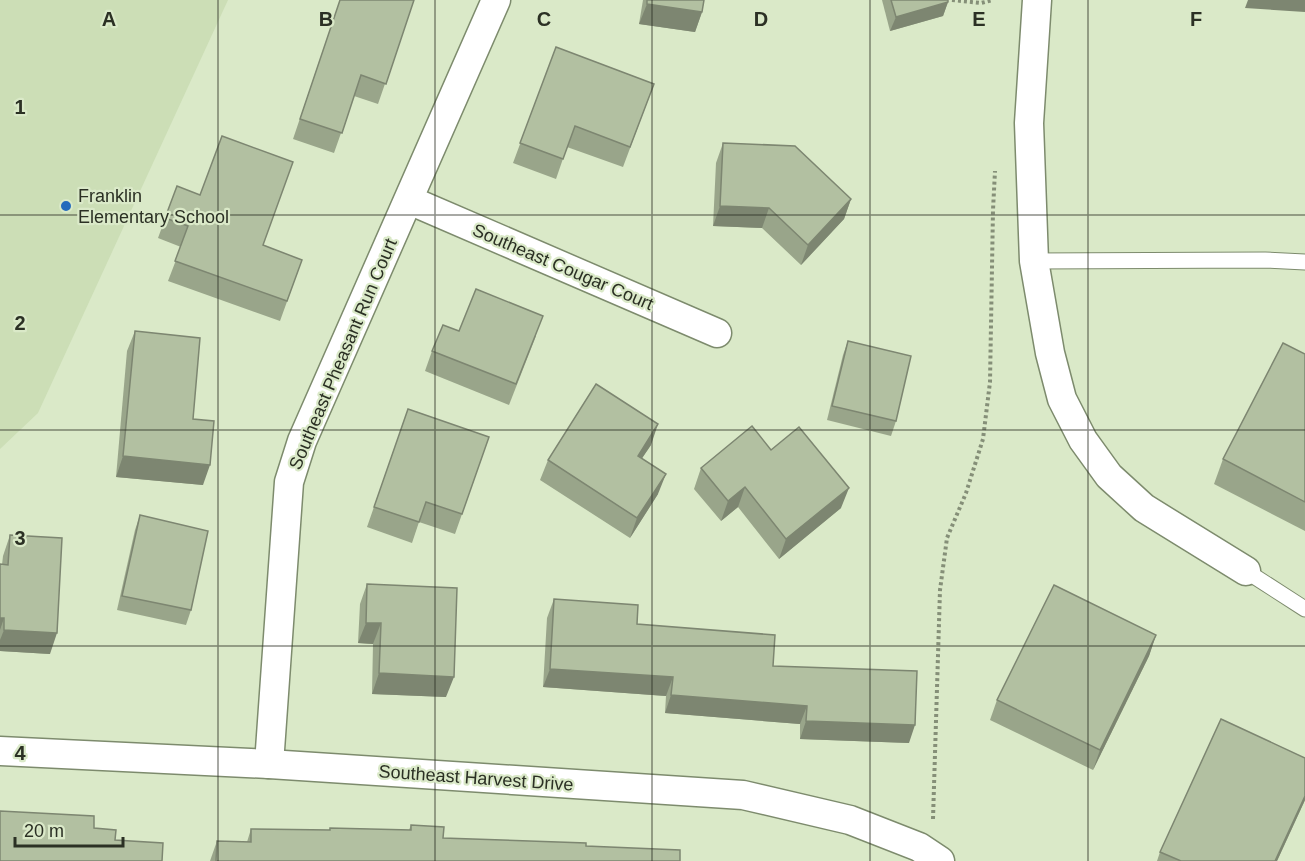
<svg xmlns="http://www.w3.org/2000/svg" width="1305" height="861" viewBox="0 0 1305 861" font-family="Helvetica,sans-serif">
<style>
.built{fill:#ccdeb6}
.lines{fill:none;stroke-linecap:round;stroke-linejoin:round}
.service-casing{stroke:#7d8b6d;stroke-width:17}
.minor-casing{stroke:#7d8b6d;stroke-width:31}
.path{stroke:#858f78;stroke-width:4;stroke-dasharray:3 3;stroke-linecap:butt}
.service{stroke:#fff;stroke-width:15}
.minor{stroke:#fff;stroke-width:28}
.wall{fill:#99a58a}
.shaded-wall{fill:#7d8671}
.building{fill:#b2c0a1;stroke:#7d8671;stroke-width:1.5}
.grid{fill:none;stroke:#2b3024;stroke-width:1.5;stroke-opacity:0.55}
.poi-dot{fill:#246bbc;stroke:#dae9c8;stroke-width:2}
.labels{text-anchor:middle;stroke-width:4.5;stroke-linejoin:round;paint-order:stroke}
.poi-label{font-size:18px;fill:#2b3024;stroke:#dae9c8;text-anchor:start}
.street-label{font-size:18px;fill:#2b3024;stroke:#dae9c8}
.grid-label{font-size:20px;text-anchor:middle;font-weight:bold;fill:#2b3024;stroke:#dae9c8;stroke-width:4.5;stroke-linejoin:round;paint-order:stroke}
</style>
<rect width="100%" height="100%" fill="#dae9c8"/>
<polygon class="built" points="0,0 228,0 38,413 0,449"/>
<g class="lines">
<defs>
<g id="service">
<polyline points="1034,261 1265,260 1305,262"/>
<polyline points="1246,571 1305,609"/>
</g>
<g id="minor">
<polyline points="1037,0 1029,123 1034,261 1050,353 1062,399 1083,440 1109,476 1144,508 1246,571"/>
<polyline points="409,200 717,333"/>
<polyline points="0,751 269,764 743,795 850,820 919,847 940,861"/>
<polyline points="269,764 289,482 302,441 496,0"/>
</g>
</defs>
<use href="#service" class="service-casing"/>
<use href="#minor" class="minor-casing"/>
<g class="path">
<polyline points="952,0 981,3 993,0"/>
<polyline points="933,819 940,590 947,538 966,493 983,439 990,382 993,210 995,171"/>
</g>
<use href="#service" class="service"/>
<use href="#minor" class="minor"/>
</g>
<g class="wall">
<polygon points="340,0 414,0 378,104 354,96 334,153 293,139"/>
<polygon points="643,0 704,0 702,12 695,32 639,24"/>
<polygon points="882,0 948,0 948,2 943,16 890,31"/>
<polygon points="556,47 654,84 623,167 567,147 556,179 513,163"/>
<polygon points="723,143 851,199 844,219 801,265 762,228 713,226 716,163"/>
<polygon points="177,186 263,245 302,260 280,321 168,281 181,247 158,238"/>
<polygon points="135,331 193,419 203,485 116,477 127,351"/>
<polygon points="459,331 536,336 509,405 425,371 432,351"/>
<polygon points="848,341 896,421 891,436 827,420 843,355"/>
<polygon points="1305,354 1305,531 1214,484 1223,459"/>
<polygon points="408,409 489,437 455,534 419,522 412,543 367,527"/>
<polygon points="651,445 642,458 658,494 630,538 540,480 548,460"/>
<polygon points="771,450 841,508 779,559 738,507 721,521 694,489 701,468"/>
<polygon points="140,515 191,610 186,625 117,610 135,530"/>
<polygon points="10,535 50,654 0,651 0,564 2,565 3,556"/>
<polygon points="367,584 446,697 372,694 373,644 358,643 360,604"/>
<polygon points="554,599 637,624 773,666 909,743 800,739 800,724 665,713 666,696 543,687 547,618"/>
<polygon points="1156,635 1149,656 1093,770 990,720 997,700"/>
<polygon points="1305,758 1305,800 1277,861 1157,861 1160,852"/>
<polygon points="411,825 443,838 586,846 247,842 251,829 329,830 330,828 409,830"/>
<polygon points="217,841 216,861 210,861"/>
</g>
<g class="shaded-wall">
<polygon points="1248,0 1305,0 1305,12 1245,8"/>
<polygon points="948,2 943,16 890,31 896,17"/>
<polygon points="647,4 702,12 695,32 639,24"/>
<polygon points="851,199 844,219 801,265 808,245"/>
<polygon points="720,206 769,208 762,228 713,226"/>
<polygon points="658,424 651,445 630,476 638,456"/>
<polygon points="123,456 210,465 203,485 116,477"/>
<polygon points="666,474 658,494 630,538 637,518"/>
<polygon points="745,487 738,507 721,521 728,501"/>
<polygon points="849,488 841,508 779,559 786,539"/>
<polygon points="0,618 4,618 0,630"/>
<polygon points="366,623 381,623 373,644 358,643"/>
<polygon points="4,630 57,633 50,654 0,651 0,640"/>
<polygon points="1156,635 1149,656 1093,770 1100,750"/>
<polygon points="550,669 673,677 666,696 543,687"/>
<polygon points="379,673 454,677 446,697 372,694"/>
<polygon points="671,695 807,706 800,724 665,713"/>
<polygon points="806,721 915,725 909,743 800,739"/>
<polygon points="1305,796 1305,800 1277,861 1275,861"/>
</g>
<g class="building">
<polygon points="340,0 414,0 386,84 361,75 342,133 300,119"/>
<polygon points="647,0 704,0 702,12 647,4"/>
<polygon points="891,0 948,0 948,2 896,17"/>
<polygon points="556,47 654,84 630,147 575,126 563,159 520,143"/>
<polygon points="222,136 293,162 263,245 302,260 287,301 175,261 188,226 165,218 177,186 200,195"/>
<polygon points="723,143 795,146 851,199 808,245 769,208 720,206"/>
<polygon points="476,289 543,316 516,384 432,351 443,325 459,331"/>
<polygon points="135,331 200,338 193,419 214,421 210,465 123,456"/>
<polygon points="848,341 911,356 896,421 832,406"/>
<polygon points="1283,343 1305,354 1305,502 1223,459"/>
<polygon points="596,384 658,424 638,456 666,474 637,518 548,460"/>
<polygon points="408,409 489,437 462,514 426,502 419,522 374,507"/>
<polygon points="752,426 771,450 799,427 849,488 786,539 745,487 728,501 701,468"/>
<polygon points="140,515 208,531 191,610 122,596"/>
<polygon points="10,535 62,538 57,633 4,630 4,618 0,618 0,564 8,565"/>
<polygon points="367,584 457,588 454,677 379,673 381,623 366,623"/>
<polygon points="1054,585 1156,635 1100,750 997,700"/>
<polygon points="554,599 638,605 637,624 775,635 773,666 917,671 915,725 806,721 807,706 671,695 673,677 550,669"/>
<polygon points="1221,719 1305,758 1305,796 1275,861 1181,861 1160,852"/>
<polygon points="0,811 94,816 94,828 116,830 115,840 163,843 162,861 0,861"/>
<polygon points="411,825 444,827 443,838 586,843 586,846 680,850 680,861 216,861 217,841 251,842 251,829 330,830 330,828 411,830"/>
</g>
<path class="grid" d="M 218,0 L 218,861M 435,0 L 435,861M 652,0 L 652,861M 870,0 L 870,861M 1088,0 L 1088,861M 0,215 L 1305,215M 0,430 L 1305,430M 0,646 L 1305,646"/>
<circle class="poi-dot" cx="66" cy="206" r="6"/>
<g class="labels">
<g class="poi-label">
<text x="78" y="202">Franklin<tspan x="78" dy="21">Elementary School</tspan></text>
</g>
<g class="street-label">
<text transform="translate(563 267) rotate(23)" y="6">Southeast Cougar Court</text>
<text transform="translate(343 354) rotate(-67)" y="6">Southeast Pheasant Run Court</text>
<text transform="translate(476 778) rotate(4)" y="6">Southeast Harvest Drive</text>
</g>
</g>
<g class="grid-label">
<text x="109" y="26">A</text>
<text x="326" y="26">B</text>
<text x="544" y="26">C</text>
<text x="761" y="26">D</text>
<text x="979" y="26">E</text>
<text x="1196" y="26">F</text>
<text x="20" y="114">1</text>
<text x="20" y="330">2</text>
<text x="20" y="545">3</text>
<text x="20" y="760">4</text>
</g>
<path d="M15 837v9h108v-9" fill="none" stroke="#2b3024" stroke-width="3"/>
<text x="24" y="837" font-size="18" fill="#2b3024" stroke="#dae9c8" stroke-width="4.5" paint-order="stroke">20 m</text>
</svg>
